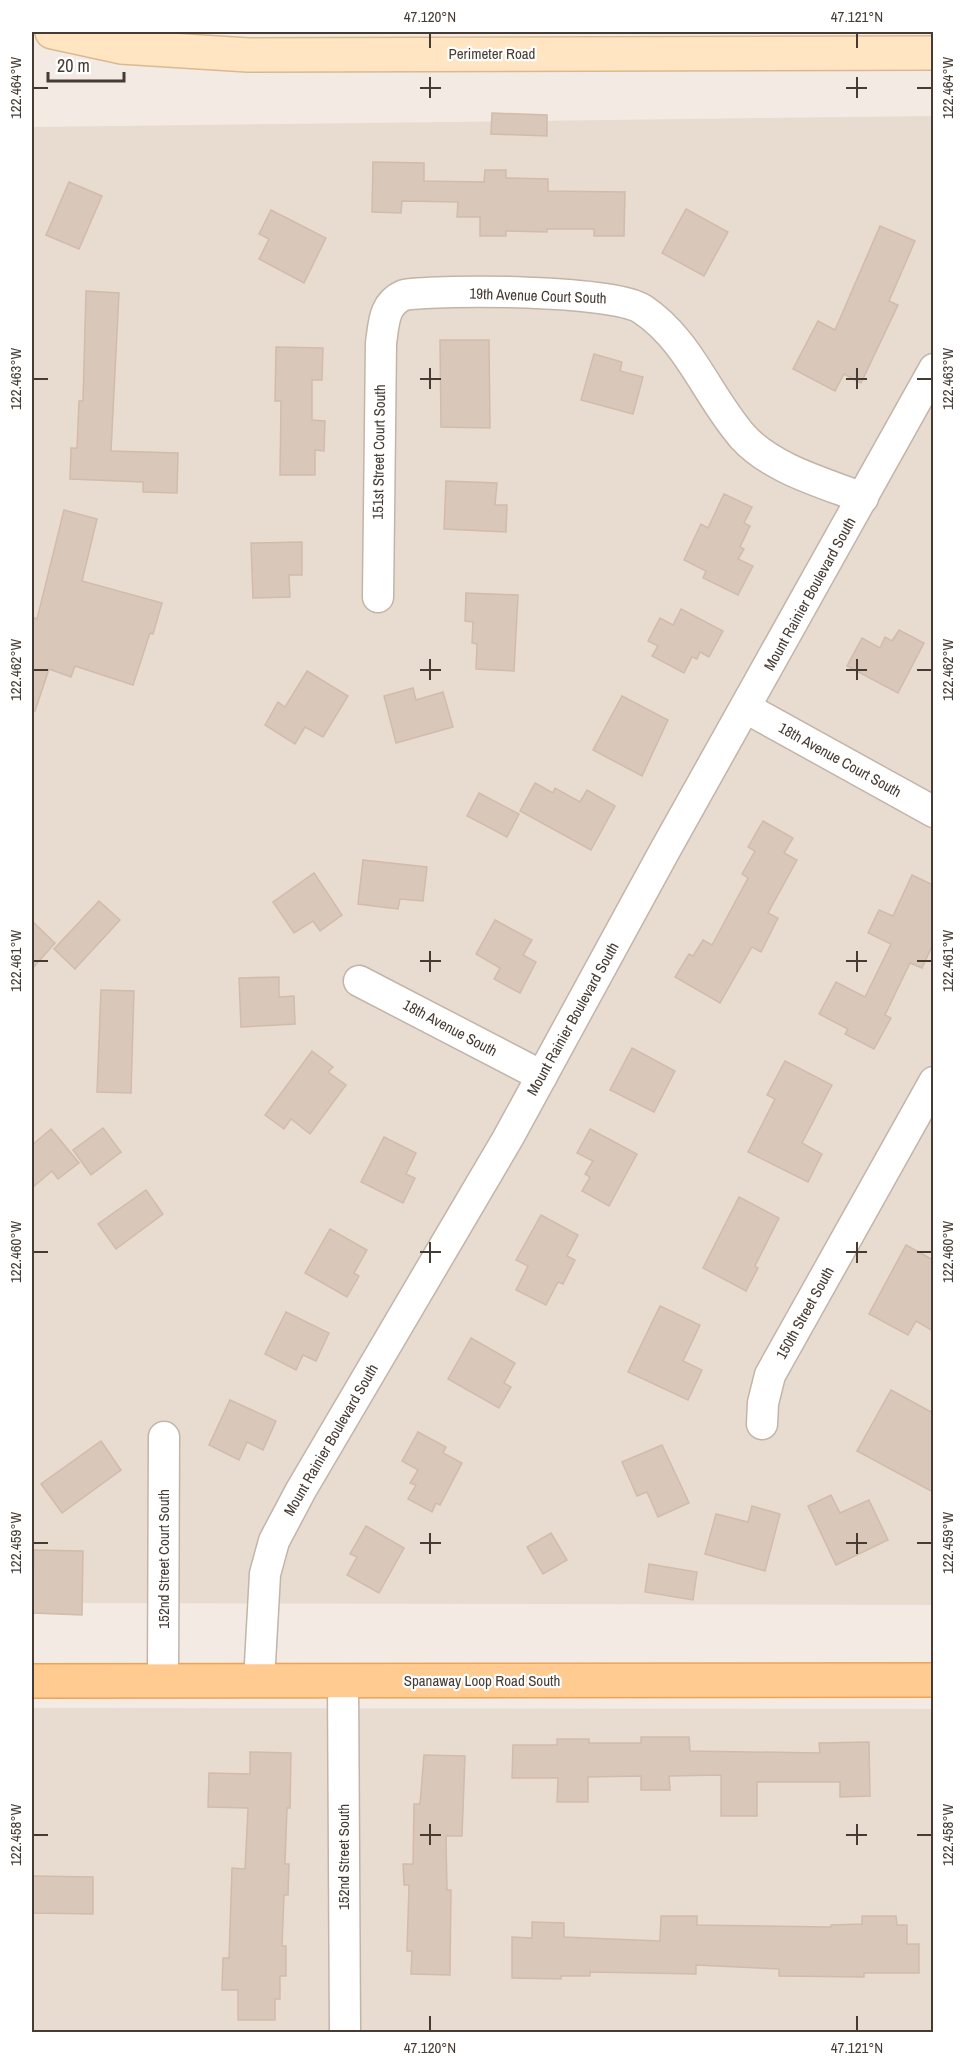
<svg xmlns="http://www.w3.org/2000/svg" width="965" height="2064" viewBox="0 0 965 2064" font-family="'Archivo Narrow',sans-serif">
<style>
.residential{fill:#e8dcd0}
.building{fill:#d9c7ba;stroke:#d2bbaa;stroke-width:1.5}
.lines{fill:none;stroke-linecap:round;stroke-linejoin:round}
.street-casing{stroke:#c3b4a8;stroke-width:33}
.secondary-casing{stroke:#dbb990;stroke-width:36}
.primary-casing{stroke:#efa455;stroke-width:36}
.street{stroke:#fff;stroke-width:30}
.secondary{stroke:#ffe5c1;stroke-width:33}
.primary{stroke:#ffcb90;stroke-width:33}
.ticks{fill:none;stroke:#463b33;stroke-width:2}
.labels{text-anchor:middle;stroke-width:4.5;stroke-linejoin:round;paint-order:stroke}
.street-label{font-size:15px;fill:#463b33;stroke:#fff}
.neatline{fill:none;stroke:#463b33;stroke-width:2}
.ticks-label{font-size:15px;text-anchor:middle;fill:#463b33}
</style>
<rect width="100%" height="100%" fill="#f3ebe3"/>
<g class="residential">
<polygon points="933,116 933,1605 32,1603 32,127"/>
<polygon points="32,1708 933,1709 933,2032 32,2032"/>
</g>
<g class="building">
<polygon points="492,113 547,115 547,136 491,134"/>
<polygon points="373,162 424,163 424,181 484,182 485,170 506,170 506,178 548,179 548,191 625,192 624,236 594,236 594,229 547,229 547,232 506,231 506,236 480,236 480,217 457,217 458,202 402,201 401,213 372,212"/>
<polygon points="69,182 102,196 79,249 46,235"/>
<polygon points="686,209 728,232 704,276 662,253"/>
<polygon points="271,210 326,238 304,283 259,259 269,239 259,234"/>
<polygon points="880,226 915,241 889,301 898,305 861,383 844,374 835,391 793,369 818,321 835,330"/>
<polygon points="86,291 119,293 111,451 178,453 177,493 143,492 143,482 70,479 71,448 77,448 79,401 83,401"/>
<polygon points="440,340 489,340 490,428 441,427"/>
<polygon points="276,347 323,348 322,380 312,380 312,420 325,421 324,451 315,450 315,475 280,475 281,401 275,401"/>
<polygon points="594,354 622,362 620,371 643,377 633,414 581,400"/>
<polygon points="446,481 497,483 495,505 507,505 506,532 444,529"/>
<polygon points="724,494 752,507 744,523 750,526 740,547 744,549 738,559 753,566 738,595 703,578 706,571 684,560 701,524 708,528"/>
<polygon points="64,510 97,519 82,581 162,603 153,634 150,633 133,685 75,666 71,677 49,669 35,711 32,710 32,617 37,619"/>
<polygon points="302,542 302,575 289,575 290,597 253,598 251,543"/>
<polygon points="466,593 518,595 514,671 476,669 477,644 472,643 473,622 465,621"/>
<polygon points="681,609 723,631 709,657 700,652 697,659 692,657 684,673 652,656 658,646 648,641 660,618 673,625"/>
<polygon points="899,630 924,643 898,693 847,666 862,638 880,648 885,637 892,641"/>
<polygon points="307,671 348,696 323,737 305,727 295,744 265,725 278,702 285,707"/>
<polygon points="413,688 416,700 443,692 453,727 396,743 384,696"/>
<polygon points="622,696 668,720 642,776 593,750"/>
<polygon points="535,783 553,793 555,788 580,802 587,790 615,806 591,850 520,811"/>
<polygon points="479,793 519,814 507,837 467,816"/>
<polygon points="763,821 793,838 784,853 797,860 768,913 778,918 761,952 752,947 720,1003 675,977 689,954 693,956 703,940 712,945 748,878 742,874 755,851 748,847"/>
<polygon points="363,860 427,867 423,901 400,899 398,909 358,904"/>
<polygon points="314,873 342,915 320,931 313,921 294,933 273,902"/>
<polygon points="912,875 933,885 933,944 922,968 910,963 885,1015 891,1018 874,1049 845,1034 848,1029 819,1014 836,982 865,997 891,944 868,933 879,910 893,916"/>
<polygon points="99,901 120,920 75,969 54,949"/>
<polygon points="495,920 532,940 523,955 536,962 520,993 494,979 500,968 476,954"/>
<polygon points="32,921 55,943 32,969"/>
<polygon points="279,977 279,997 294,996 295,1024 241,1027 239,978"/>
<polygon points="101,990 134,991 131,1093 97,1092"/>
<polygon points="632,1048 675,1071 654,1112 610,1090"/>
<polygon points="312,1051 333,1067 328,1072 346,1085 310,1134 291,1119 284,1129 265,1115"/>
<polygon points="785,1061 832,1085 802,1143 822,1154 808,1182 748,1152 775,1099 767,1095"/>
<polygon points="103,1128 121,1152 91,1175 73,1150"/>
<polygon points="51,1129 79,1163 58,1179 52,1171 32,1188 32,1145"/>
<polygon points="590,1129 637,1154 609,1206 582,1191 590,1177 585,1174 593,1161 577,1153"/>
<polygon points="384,1137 416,1153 406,1174 415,1178 403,1203 361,1182"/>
<polygon points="146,1190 163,1214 116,1249 98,1224"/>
<polygon points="739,1197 779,1218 755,1266 758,1268 746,1291 703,1268"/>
<polygon points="541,1215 578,1235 567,1256 575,1260 563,1284 558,1282 546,1305 516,1290 528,1266 516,1260"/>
<polygon points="330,1229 367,1250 354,1273 359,1276 347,1297 305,1273"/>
<polygon points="906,1245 933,1260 933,1331 916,1321 908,1335 869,1314"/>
<polygon points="660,1306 700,1325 683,1361 702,1370 688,1400 628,1372"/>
<polygon points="286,1312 329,1333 316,1361 303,1355 296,1370 265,1354"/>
<polygon points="471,1338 515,1363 504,1383 511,1387 499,1408 448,1379"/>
<polygon points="891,1390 933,1413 933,1492 857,1451"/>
<polygon points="230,1400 276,1421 263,1450 247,1442 239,1460 209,1445"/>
<polygon points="418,1432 446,1447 443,1453 462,1463 440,1505 436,1503 432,1512 408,1499 416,1485 410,1483 418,1470 402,1461"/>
<polygon points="101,1441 121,1470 62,1513 41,1484"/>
<polygon points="662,1445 689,1503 658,1517 647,1492 637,1496 622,1462"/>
<polygon points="831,1495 840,1513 869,1500 888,1540 836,1565 808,1506"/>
<polygon points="752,1506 780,1514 765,1571 705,1554 716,1514 748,1522"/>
<polygon points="366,1526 404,1548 379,1593 347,1575 357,1557 350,1554"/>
<polygon points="551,1533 567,1560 543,1574 527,1547"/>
<polygon points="34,1550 83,1551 82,1615 32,1613"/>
<polygon points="649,1564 697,1572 693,1600 645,1592"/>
<polygon points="641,1737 689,1737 690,1751 820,1753 819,1743 869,1742 870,1796 840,1797 840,1782 757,1782 757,1816 721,1816 721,1775 669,1776 670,1790 641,1790 641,1776 588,1777 588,1802 557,1802 558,1778 512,1778 513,1745 557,1745 557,1739 589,1739 589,1743 641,1743"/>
<polygon points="250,1752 291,1753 290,1808 287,1808 285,1864 289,1864 288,1895 284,1895 282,1946 286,1946 286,1976 280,1976 280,1999 275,1999 275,2020 238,2020 238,1990 222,1990 223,1958 229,1958 232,1868 245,1869 248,1808 208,1807 209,1773 250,1774"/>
<polygon points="424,1755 465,1756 462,1836 446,1836 447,1890 451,1890 450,1975 411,1974 412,1951 407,1951 409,1885 404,1885 403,1864 413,1864 414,1804 420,1804"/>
<polygon points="32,1876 93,1877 93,1914 32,1913"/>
<polygon points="661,1916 697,1916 697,1925 831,1927 831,1925 862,1924 862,1916 896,1916 897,1925 907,1925 907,1944 919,1944 919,1973 864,1973 864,1977 779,1976 779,1969 696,1965 696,1974 590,1972 590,1976 561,1976 561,1979 512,1978 512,1937 532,1938 532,1922 564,1923 564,1937 660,1941"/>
</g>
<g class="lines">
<defs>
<g id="street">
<path d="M 378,597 L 381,343 C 384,324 383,304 404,295 C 443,289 613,290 642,309 C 689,340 707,396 743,437 C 772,469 824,483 863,498"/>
<polyline points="746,708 934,812"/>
<polyline points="359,981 542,1076"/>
<polyline points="762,1424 763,1403 770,1375 934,1082"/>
<polyline points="163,1681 164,1437"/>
<polyline points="259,1681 265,1574 274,1541 301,1490 508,1138 664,852 934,369"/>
<polyline points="343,1681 345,2032"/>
</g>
<polyline id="secondary" points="52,32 121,47 248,55 934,53"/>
<polyline id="primary" points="32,1681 934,1680"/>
</defs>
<use href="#street" class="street-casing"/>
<use href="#secondary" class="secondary-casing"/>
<use href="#primary" class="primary-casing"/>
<use href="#street" class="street"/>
<use href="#secondary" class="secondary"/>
<use href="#primary" class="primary"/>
</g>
<path class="ticks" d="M 430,33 L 430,48M 857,33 L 857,48M 430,77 L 430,98M 857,77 L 857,98M 33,88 L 48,88M 420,88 L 441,88M 846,88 L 867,88M 917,88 L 932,88M 430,368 L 430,389M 857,368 L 857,389M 33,379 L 48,379M 420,379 L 441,379M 846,379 L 867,379M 917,379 L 932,379M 430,659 L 430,680M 857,659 L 857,680M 33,670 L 48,670M 420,670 L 441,670M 846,670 L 867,670M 917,670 L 932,670M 430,951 L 430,972M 857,951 L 857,972M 33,961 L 48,961M 420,961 L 441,961M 846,961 L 867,961M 917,961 L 932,961M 430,1242 L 430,1263M 857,1242 L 857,1263M 33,1252 L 48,1252M 420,1252 L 441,1252M 846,1252 L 867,1252M 917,1252 L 932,1252M 430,1533 L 430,1554M 857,1533 L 857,1554M 33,1543 L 48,1543M 420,1543 L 441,1543M 846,1543 L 867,1543M 917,1543 L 932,1543M 430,1824 L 430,1845M 857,1824 L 857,1845M 33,1835 L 48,1835M 420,1835 L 441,1835M 846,1835 L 867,1835M 917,1835 L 932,1835M 430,2016 L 430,2031M 857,2016 L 857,2031"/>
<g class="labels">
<g class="street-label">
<text x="492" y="59">Perimeter Road</text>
<text transform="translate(538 296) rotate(2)" y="5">19th Avenue Court South</text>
<text transform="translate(379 452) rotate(-89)" y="5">151st Street Court South</text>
<text transform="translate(810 594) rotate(-61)" y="5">Mount Rainier Boulevard South</text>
<text transform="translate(840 760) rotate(29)" y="5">18th Avenue Court South</text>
<text transform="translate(573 1019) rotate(-61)" y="5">Mount Rainier Boulevard South</text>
<text transform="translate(450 1028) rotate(28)" y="5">18th Avenue South</text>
<text transform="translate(805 1313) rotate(-61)" y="5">150th Street South</text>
<text transform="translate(331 1440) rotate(-60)" y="5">Mount Rainier Boulevard South</text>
<text transform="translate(164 1559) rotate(-90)" y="5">152nd Street Court South</text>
<text x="482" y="1686">Spanaway Loop Road South</text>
<text transform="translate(344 1857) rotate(-90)" y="5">152nd Street South</text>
</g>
</g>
<rect width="965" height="2064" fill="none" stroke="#ffffff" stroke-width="66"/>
<path d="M48 72v9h76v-9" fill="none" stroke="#463b33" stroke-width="3"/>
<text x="57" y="72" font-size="18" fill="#463b33" stroke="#ffffff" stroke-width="4.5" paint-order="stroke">20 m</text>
<rect x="33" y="33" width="899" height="1998" class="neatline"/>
<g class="ticks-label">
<text x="430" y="22">47.120°N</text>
<text x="857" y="22">47.121°N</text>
<text transform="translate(948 88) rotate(-90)" y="5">122.464°W</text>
<text transform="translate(16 88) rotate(-90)" y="5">122.464°W</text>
<text transform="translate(948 379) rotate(-90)" y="5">122.463°W</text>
<text transform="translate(16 379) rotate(-90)" y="5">122.463°W</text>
<text transform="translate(948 670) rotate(-90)" y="5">122.462°W</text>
<text transform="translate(16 670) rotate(-90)" y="5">122.462°W</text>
<text transform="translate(948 961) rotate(-90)" y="5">122.461°W</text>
<text transform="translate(16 961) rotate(-90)" y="5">122.461°W</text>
<text transform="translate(948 1252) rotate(-90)" y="5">122.460°W</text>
<text transform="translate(16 1252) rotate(-90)" y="5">122.460°W</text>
<text transform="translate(16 1543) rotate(-90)" y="5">122.459°W</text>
<text transform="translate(948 1543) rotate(-90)" y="5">122.459°W</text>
<text transform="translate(16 1835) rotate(-90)" y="5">122.458°W</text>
<text transform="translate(948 1835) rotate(-90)" y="5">122.458°W</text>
<text x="430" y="2053">47.120°N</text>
<text x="857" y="2053">47.121°N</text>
</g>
</svg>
